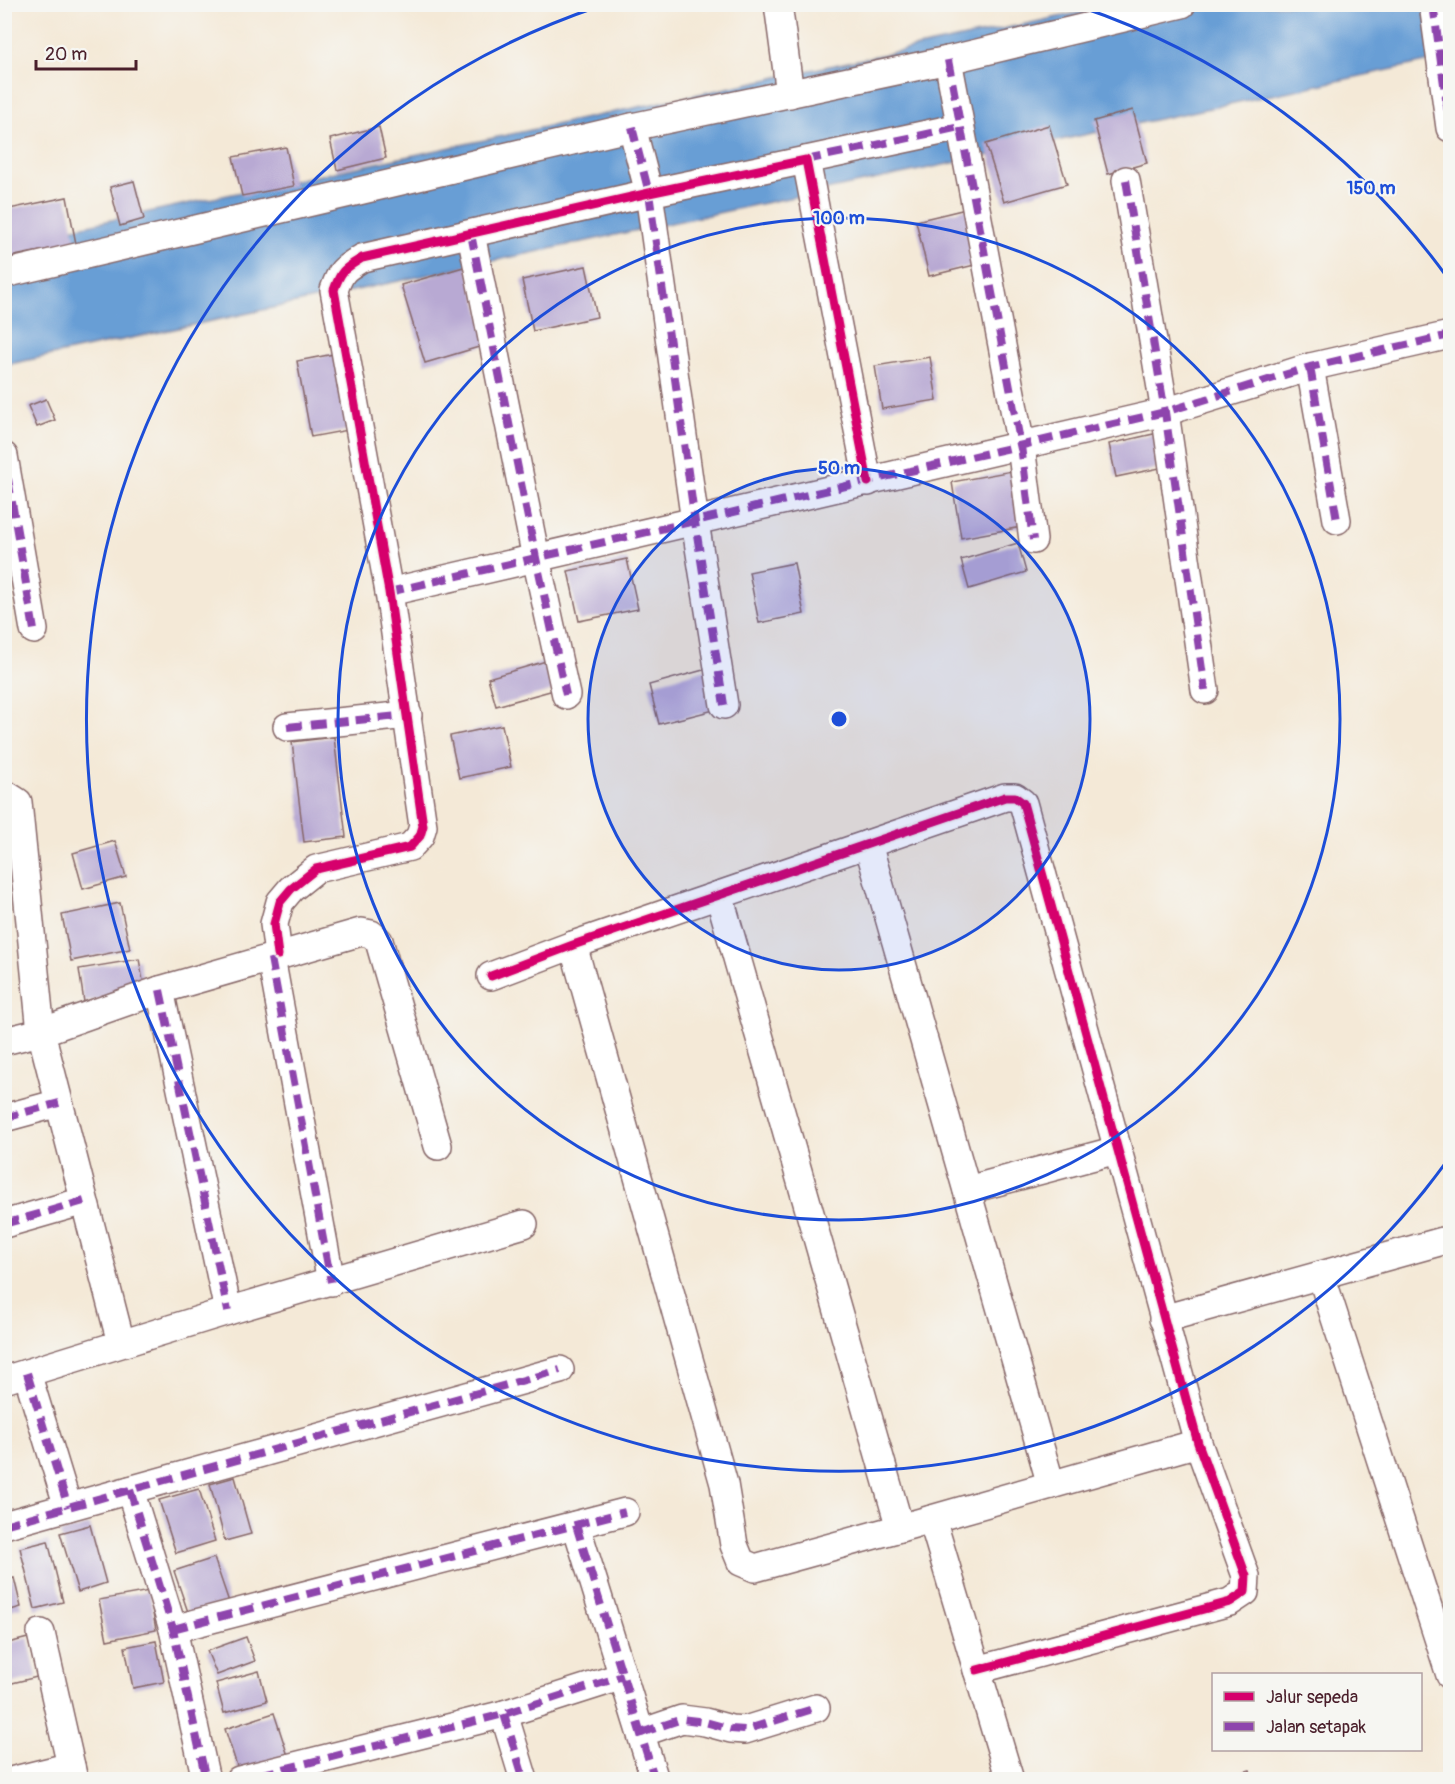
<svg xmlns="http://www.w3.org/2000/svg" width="1455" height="1784" viewBox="0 0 1455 1784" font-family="Pangolin,sans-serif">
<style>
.water{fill:#679ed5;stroke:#585e80;stroke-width:1.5}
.building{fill:#b8a9d3}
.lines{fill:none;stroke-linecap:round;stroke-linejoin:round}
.street-casing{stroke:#866667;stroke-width:30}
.street{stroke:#fff;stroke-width:27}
.quiet{stroke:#8e44ad;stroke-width:8;stroke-dasharray:15 8;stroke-linecap:butt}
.cycleway-casing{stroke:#f6f6f2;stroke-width:13}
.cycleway{stroke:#d6006c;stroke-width:9}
.ring{fill:none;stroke:#1d4ed8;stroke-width:3}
.centre{fill:#1d4ed8;stroke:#f6f6f2;stroke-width:3}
.ring-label{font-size:18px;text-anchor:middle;font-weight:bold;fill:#1d4ed8;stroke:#f6f6f2;stroke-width:4.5;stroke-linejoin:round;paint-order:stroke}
</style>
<rect width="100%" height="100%" fill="#f6f6f2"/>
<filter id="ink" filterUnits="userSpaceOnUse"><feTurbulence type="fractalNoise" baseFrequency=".0167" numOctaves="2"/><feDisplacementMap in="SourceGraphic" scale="12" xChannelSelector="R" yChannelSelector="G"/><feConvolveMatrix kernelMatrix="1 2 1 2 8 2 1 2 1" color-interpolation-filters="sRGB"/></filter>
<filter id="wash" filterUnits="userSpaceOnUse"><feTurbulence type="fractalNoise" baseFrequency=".008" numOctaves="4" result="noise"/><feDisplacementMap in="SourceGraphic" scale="24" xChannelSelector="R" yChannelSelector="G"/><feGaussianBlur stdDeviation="1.35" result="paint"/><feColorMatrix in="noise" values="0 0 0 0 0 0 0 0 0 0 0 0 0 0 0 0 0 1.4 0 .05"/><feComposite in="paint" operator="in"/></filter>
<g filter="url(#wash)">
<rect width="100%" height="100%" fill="#f4e9d7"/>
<polygon class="water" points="1114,5 1450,5 1450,57 5,365 4,243"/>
<g id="blocks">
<g class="building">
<polygon points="1133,110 1147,163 1108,174 1094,121"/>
<polygon points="1049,125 1067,184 1004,202 986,144"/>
<polygon points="379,127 386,158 337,170 330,139"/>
<polygon points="286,147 294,186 242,196 233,157"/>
<polygon points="134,181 144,219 120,226 110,187"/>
<polygon points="67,197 76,244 4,258 4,210"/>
<polygon points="970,208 983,263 929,276 916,221"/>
<polygon points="467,266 489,344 425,363 401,285"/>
<polygon points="586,266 597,317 533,331 522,280"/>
<polygon points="339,353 354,429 311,437 297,361"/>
<polygon points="930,357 937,400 882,409 875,366"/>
<polygon points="46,399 55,420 37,427 28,406"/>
<polygon points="1158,433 1165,467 1116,477 1109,444"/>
<polygon points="1017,470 1027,526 961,538 952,482"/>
<polygon points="1018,543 1026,572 969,589 961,560"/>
<polygon points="627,559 638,609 579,621 568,571"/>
<polygon points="794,563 804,614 759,623 749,572"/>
<polygon points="553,659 561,688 496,706 488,678"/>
<polygon points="707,669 718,709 659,724 649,685"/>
<polygon points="502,725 511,767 459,778 450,736"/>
<polygon points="334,737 346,837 304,842 292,742"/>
<polygon points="115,841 126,877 83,889 73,853"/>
<polygon points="120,903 130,949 71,961 62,915"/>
<polygon points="139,959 145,992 84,1002 79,969"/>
<polygon points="235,1477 251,1534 225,1541 210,1484"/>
<polygon points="199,1489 215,1541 176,1553 159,1500"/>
<polygon points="90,1525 106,1583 78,1592 60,1533"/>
<polygon points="48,1541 63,1602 35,1609 20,1548"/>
<polygon points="214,1558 229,1602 189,1615 174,1571"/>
<polygon points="14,1578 21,1607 4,1612 4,1580"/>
<polygon points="149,1591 156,1630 107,1640 99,1600"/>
<polygon points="246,1637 255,1661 217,1675 207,1651"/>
<polygon points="28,1638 37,1677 4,1685 4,1644"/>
<polygon points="156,1641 164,1682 133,1688 125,1647"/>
<polygon points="259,1671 267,1701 224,1713 216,1683"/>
<polygon points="274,1713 289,1759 240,1775 225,1729"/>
<polygon points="1250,1770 1253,1780 1219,1780 1219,1779"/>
</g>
</g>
</g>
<g filter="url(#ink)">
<use href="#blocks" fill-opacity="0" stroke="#866667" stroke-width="1.5"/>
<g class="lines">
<defs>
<g id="street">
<polyline points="778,4 790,94"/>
<polyline points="1433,4 1450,128"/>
<polyline points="948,60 1021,446 1033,540"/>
<polyline points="632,127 649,193 695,522 724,705"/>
<polyline points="806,160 960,127"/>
<polyline points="1126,180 1165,412 1205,690"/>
<polyline points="471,234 536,558 566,695"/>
<polyline points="4,274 632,127 948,60 1182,4"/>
<polyline points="1310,367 1337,520"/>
<polyline points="4,456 34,630"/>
<polyline points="389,592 1165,412 1310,367 1450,335"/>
<polyline points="287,727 408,715"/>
<polyline points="4,793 18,802 41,1032 121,1343"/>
<polyline points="868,844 1051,1485"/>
<polyline points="719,895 900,1528"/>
<polyline points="573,945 724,1484 734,1545 741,1562 755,1568 900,1528 1198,1443"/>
<path d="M 278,955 L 274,924 L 280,902 L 291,889 L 316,869 L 410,847 L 420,836 L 423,826 L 389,592 L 334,290 C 341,270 344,269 362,258 L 649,193 L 806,160 L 868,482"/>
<polyline points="271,958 331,1282"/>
<polyline points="491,976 573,945 1005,797 1015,797 1023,803 1198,1443 1246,1576 1245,1592 1230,1602 977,1670"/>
<polyline points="160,990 228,1311"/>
<polyline points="4,1041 41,1032 160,990 361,932 371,934 379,941 438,1146"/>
<polyline points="4,1118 59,1103"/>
<polyline points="967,1190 1117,1150"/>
<polyline points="4,1224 84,1201"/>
<polyline points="1321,1275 1450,1675"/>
<polyline points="1163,1319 1450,1239"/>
<polyline points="27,1373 68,1507"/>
<polyline points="4,1380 228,1311 524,1224"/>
<polyline points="130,1490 173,1629 206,1780"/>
<polyline points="932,1519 1010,1780"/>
<polyline points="4,1525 560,1370"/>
<polyline points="576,1525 655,1780"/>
<polyline points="173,1629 625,1512"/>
<polyline points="41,1633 71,1766"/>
<polyline points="504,1714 524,1780"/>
<polyline points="641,1733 682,1719 705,1722 731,1729 745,1730 816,1708"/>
<polyline points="14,1780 71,1766 74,1780"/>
<polyline points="239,1780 504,1714 623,1676"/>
</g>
</defs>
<use href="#street" class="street-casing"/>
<use href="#street" class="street"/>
<g class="quiet">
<polyline points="1433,4 1450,128"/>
<polyline points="948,60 1021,446 1033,540"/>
<polyline points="632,127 649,193 695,522 724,705"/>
<polyline points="806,160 960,127"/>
<polyline points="1126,180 1165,412 1205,690"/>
<polyline points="471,234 536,558 566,695"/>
<polyline points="1310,367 1337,520"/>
<polyline points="4,456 34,630"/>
<polyline points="389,592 1165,412 1310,367 1450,335"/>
<polyline points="287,727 408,715"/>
<polyline points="271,958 331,1282"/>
<polyline points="160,990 228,1311"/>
<polyline points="4,1118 59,1103"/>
<polyline points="4,1224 84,1201"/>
<polyline points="27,1373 68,1507"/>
<polyline points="130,1490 173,1629 206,1780"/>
<polyline points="4,1525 560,1370"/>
<polyline points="576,1525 655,1780"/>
<polyline points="173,1629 625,1512"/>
<polyline points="504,1714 524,1780"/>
<polyline points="641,1733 682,1719 705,1722 731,1729 745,1730 816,1708"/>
<polyline points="239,1780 504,1714 623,1676"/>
</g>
<defs>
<g id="cycleway">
<path d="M 278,955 L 274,924 L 280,902 L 291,889 L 316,869 L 410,847 L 420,836 L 423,826 L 389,592 L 334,290 C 341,270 344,269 362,258 L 649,193 L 806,160 L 868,482"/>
<polyline points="491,976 573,945 1005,797 1015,797 1023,803 1198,1443 1246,1576 1245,1592 1230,1602 977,1670"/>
</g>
</defs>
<use href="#cycleway" class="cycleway-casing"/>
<use href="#cycleway" class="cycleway"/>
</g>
</g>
<circle cx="839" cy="719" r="251" fill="#1d4ed8" fill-opacity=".12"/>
<g class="ring">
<circle cx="839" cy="719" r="251"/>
<circle cx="839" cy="719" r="501"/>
<path d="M1447 1161A752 752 0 1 1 600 6M1078 6A752 752 0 0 1 1447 277"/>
</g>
<circle cx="839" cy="719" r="9" class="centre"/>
<g class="ring-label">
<text x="1371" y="194">150 m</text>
<text x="839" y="224">100 m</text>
<text x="839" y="474">50 m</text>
</g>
<rect width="1455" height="1784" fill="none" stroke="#f6f6f2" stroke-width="24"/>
<rect x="1212" y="1673" width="210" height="78" fill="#f6f6f2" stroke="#b1a0a2" stroke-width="1.5"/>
<rect x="1224" y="1692" width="30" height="9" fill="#d6006c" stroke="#b1a0a2" stroke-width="1.5"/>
<text x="1266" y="1703" font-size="18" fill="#4a1f2b">Jalur sepeda</text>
<rect x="1224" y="1722" width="30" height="9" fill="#8e44ad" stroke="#b1a0a2" stroke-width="1.5"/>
<text x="1266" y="1733" font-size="18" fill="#4a1f2b">Jalan setapak</text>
<path d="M36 60v9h100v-9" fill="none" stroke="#4a1f2b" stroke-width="3"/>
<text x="45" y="60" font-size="18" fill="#4a1f2b" stroke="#f6f6f2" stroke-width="4.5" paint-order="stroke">20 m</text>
</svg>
